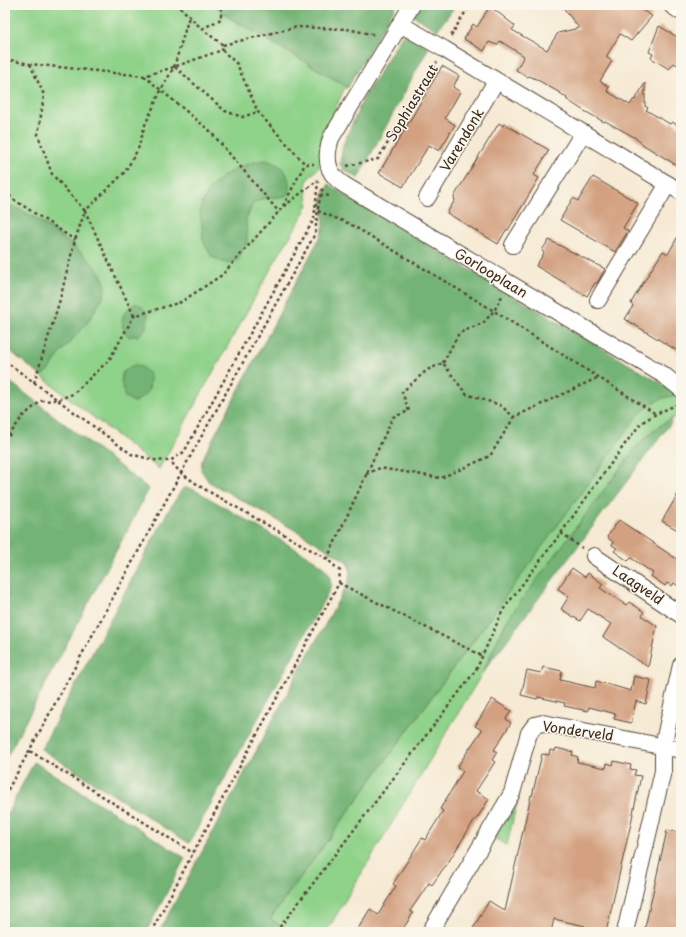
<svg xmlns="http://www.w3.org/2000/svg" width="686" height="937" viewBox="0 0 686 937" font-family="'Playpen Sans',sans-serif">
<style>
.green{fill:#8fd28a;stroke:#657e54;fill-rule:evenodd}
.forest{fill:#73b476;stroke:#576f4a}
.building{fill:#d3a181}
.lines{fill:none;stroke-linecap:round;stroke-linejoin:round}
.minor-casing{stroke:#574739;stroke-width:18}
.path{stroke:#574739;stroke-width:2.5;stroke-dasharray:3 3;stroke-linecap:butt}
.minor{stroke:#fff;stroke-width:16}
.labels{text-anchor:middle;stroke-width:3;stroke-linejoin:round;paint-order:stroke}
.street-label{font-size:14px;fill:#3b2a1e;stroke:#fbf7ec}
</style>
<rect width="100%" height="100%" fill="#fbf7ec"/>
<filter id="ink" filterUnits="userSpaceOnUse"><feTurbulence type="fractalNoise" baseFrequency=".025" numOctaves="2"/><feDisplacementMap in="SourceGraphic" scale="8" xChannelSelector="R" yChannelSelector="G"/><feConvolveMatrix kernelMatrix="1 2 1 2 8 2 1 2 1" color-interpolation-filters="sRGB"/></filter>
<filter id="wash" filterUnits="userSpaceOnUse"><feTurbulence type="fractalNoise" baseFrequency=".012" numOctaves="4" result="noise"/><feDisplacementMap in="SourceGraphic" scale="16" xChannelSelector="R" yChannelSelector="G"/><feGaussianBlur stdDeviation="0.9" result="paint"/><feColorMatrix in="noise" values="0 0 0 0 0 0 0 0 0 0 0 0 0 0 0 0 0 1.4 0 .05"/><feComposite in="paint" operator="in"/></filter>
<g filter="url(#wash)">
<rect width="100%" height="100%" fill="#f6ead4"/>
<g class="green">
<path d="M 5,5 L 214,5 L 232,19 L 348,87 L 344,89 L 322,139 L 319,167 L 308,179 L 306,185 L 308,204 L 300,220 L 274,263 L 159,469 L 41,376 L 48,371 L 62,351 L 87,258 C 66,240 32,211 5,204 ZM 286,172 L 278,197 L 265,198 L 259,200 L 253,203 L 246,219 L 203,240 L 203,235 ZM 124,371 L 150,387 L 145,394 L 139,400 L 121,382 L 122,375 Z"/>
<path d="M 679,394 L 681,394 L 681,415 C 664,420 650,434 637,446 L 505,623 L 483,672 L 326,932 L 292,932 L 270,919 L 638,415 L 654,402 L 663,398 Z"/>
<polygon points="518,797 507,845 494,838"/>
</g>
<g class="forest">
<polygon points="214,5 396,5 348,87 232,19"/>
<polygon points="420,5 456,5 437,30 414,16"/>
<polygon points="404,32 429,47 358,178 343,169 340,163 343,145 363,99"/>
<path d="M 266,160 C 270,162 275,163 278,165 C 288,170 290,183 289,193 L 285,196 L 278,197 L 265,198 L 259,200 L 253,203 L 246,219 L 247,240 L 246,244 L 238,260 L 225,263 L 212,257 L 205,245 L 203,240 L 203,235 L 200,212 L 202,203 L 211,187 L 223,176 L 239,167 L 254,162 Z"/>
<polygon points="329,184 347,197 679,394 663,398 654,402 638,415 270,919 292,932 159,932 310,651 325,625 349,581 350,568 346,561 302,534 209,482 201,470 202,460 211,442 321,235 324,225 322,204 324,193"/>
<path d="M 5,204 C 25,210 42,223 58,235 C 72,246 87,256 98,270 C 102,274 104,281 106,286 L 103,297 L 88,322 L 62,351 L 48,371 L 41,376 L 5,347 Z"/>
<path d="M 134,304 C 141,303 144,309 148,315 C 147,325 147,330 137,336 L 135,335 L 130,337 L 124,332 C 121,317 121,314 134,304 Z"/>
<path d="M 135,365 C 142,365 145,370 150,375 C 150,389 148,396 134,402 L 125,397 C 121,382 117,371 135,365 Z"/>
<polygon points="5,378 149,489 5,760"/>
<polygon points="673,417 670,424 483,672 509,617 637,446 653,431"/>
<path d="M 183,488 L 189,488 L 195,490 L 316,561 C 328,571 330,571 331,587 L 189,843 L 41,749 L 167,513 Z"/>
<polygon points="34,762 185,858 146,932 5,932 5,818"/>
</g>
<g id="blocks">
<g class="building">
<polygon points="561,5 633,5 652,16 631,41 620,34 606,57 612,61 600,81 609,87 607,91 630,105 634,99 635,100 645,83 645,106 648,108 646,110 670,124 672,122 681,127 681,168 642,144 642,143 636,139 636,138 605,121 604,122 581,109 566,99 567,98 560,93 536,79 529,76 528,77 516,70 524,56 500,41 497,45 489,42 484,51 464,39 473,24 477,27 490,6 515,26 512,30 547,50 558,33 579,28"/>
<polygon points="659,26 681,39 681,67 674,63 669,69 651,58 653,54 649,52"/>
<polygon points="442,66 459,76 453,87 460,92 445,118 455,125 439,151 429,145 403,187 379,173"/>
<polygon points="499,123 503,126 504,124 549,150 534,175 539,178 508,230 506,230 498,244 447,213 455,200 454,197 458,190"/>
<polygon points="593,177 638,203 623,228 628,231 615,252 560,220 573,198 578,201"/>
<polygon points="681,231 681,353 625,319 633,306 631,303 635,296 663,251 668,254"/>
<polygon points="549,240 605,269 597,283 595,283 587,296 536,266 544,253 542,250"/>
<polygon points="681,489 681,532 662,521"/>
<polygon points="619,520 681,562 681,588 674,583 672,586 667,583 665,586 651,576 653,573 631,558 628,561 614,551 617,548 612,545 613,542 607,537"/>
<polygon points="572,568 585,577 588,573 603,584 600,588 626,605 629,602 637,607 644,612 642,616 657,626 648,667 603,637 611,624 588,609 580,621 561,609 569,596 558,589"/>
<polygon points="543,667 562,671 560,680 595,688 596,681 631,691 634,676 651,680 646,704 636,701 631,723 614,719 616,714 589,707 588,711 564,706 565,703 538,697 537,699 521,695 527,670 541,673"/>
<polygon points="492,699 511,711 506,719 511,723 494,750 497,752 492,760 495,762 476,791 489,799 476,820 475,819 446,866 443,869 432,885 429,883 410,911 413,913 401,932 356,932 370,909 378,915 396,886 393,884 422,838 425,840 443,811 440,809 463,771 457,767 482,730 475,726"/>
<polygon points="556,748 573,752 572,755 578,757 577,762 606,768 607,763 613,765 614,761 631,765 630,769 636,770 634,775 641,776 632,818 632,819 606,932 584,932 585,926 554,919 551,932 471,932 489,901 505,911 531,795 532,796 542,754 549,755 550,750 555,751"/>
<polygon points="667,830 681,833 681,932 644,932"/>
</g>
</g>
</g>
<g filter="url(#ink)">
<use href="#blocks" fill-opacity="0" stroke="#574739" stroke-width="1"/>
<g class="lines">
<defs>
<g id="minor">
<path d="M 412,5 L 331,138 C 327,151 325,168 336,178 C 338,181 343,184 346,186 L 665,376 L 681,389"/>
<polyline points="671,5 681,12"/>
<polyline points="400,24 444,49 681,192"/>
<polyline points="427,198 496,81"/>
<polyline points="513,245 583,133"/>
<polyline points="598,300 668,184"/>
<polyline points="594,556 681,615"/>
<polyline points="430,932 512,793 529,733 535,725 543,723 681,750"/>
<polyline points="625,932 663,771 663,746 681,665"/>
</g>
</defs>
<use href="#minor" class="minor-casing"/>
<g class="path">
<polyline points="202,29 221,19 221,5"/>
<polyline points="451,36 462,17 471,5"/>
<polyline points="223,45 296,27 347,29 376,35"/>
<polyline points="222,50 237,64 258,112 305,164 314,164"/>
<polyline points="5,59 30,64 144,76 174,67 222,50 223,45 202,29 178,5"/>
<polyline points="30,64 44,95 38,135 52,174 85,211 75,240 59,303 34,383"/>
<polyline points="175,67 225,111 242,117 258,112"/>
<polyline points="144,76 210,131 279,212"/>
<polyline points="347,166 378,159 437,62"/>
<polyline points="5,191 13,199 75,240"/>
<polyline points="320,195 331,196"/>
<polyline points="283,206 305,164"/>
<polyline points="318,211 350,224 494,311 656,414"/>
<polyline points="134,316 85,211 125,172 138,149 145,125 161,90 174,67 189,17"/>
<polyline points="5,361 131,454 153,460 170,461 184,452 314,219 318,182"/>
<polyline points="443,363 459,333 483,323 494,311 502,296"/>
<polyline points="5,441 23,416 41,401 57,400 73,394 109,360 134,316 181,302 222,275 283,207 318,180"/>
<polyline points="366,474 380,468 441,478 490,456 514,417"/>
<polyline points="561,533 582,548"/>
<polyline points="327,559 393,417 409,411 402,392 427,370 443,363 466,394 500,405 514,417 599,377"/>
<polyline points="339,583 482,656"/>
<polyline points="30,751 193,853"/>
<path d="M 5,795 L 181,473 L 315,234 C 317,218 318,202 323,187"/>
<polyline points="151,932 193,853 339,583 340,571 327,559 201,487 181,473 170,461"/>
<polyline points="276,932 476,670 503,610 561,533 625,444 641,423 656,414 676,405"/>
</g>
<use href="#minor" class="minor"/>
</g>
</g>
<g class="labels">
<g class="street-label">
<text transform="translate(412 103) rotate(-59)" y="5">Sophiastraat</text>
<text transform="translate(462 140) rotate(-59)" y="5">Varendonk</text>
<text transform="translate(491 273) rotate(31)" y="5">Gorlooplaan</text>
<text transform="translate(638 585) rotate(34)" y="5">Laagveld</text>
<text transform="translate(578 731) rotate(8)" y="5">Vonderveld</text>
</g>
</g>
<rect width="686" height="937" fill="none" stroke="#fbf7ec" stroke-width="20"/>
</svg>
